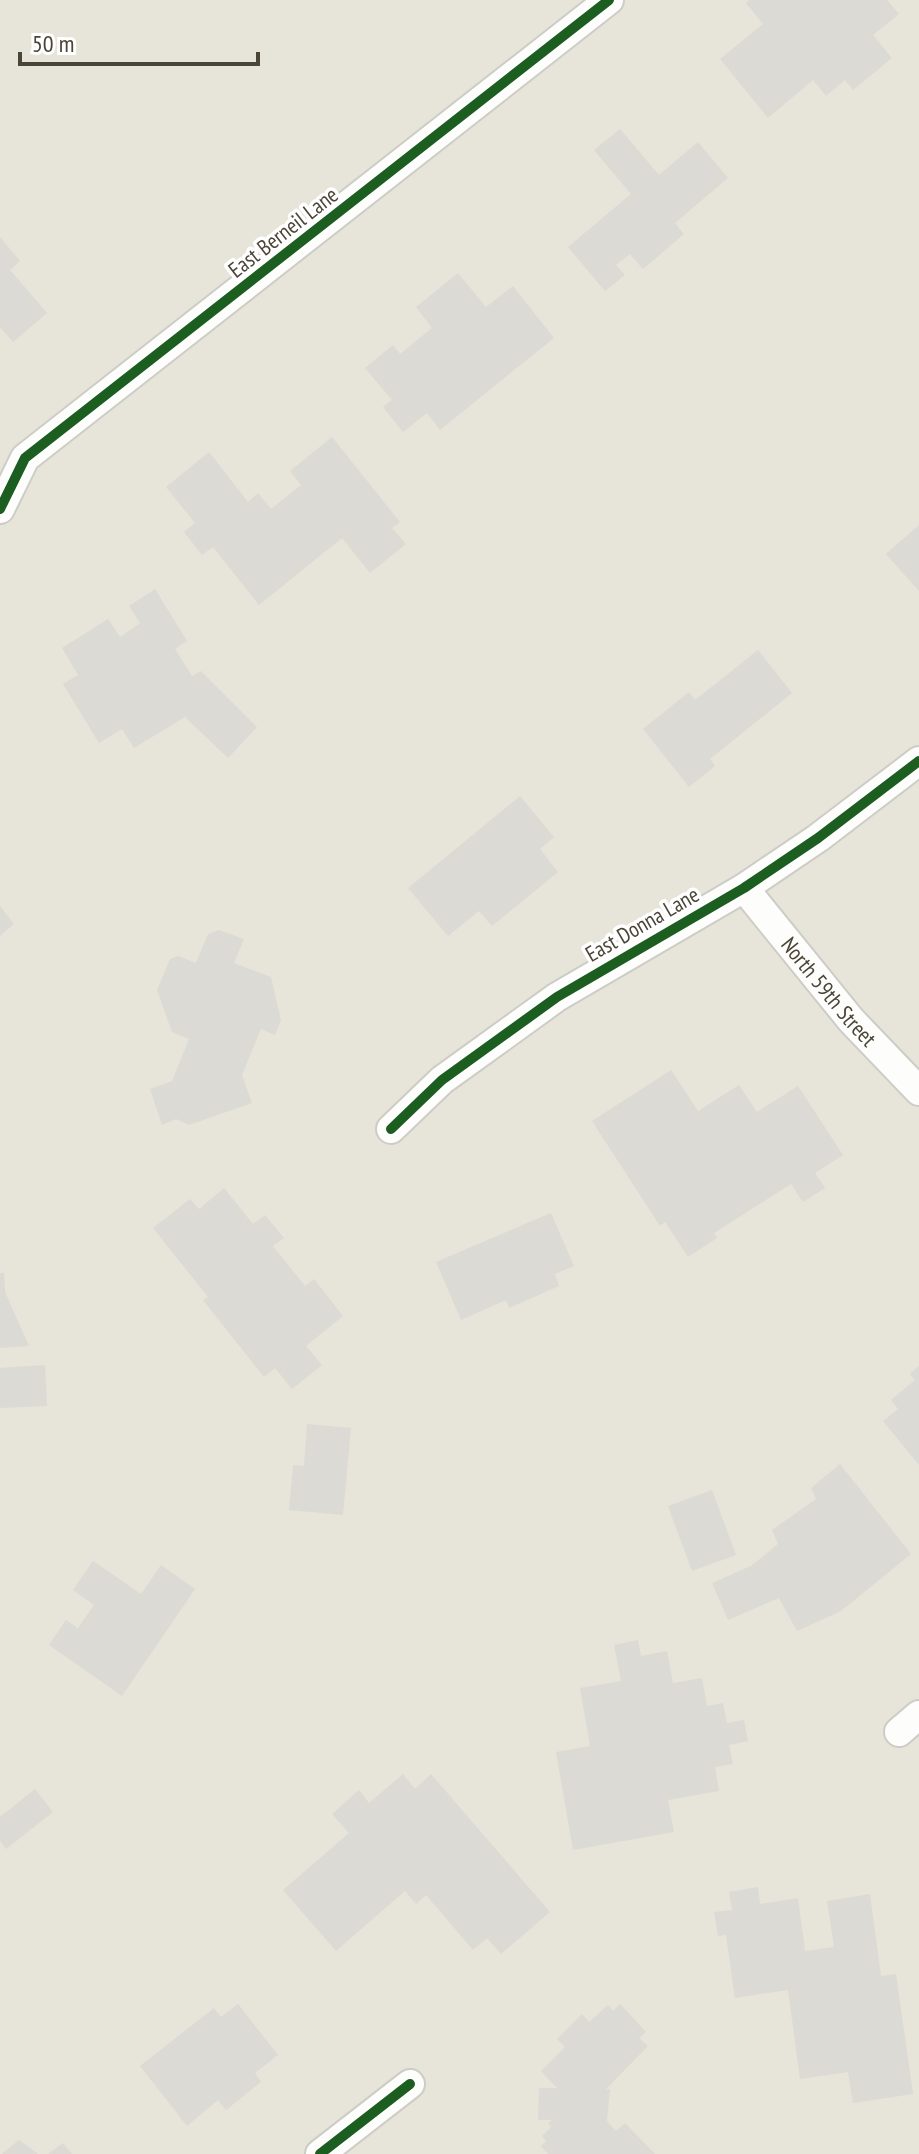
<svg xmlns="http://www.w3.org/2000/svg" width="919" height="2154" viewBox="0 0 919 2154" font-family="'PT Sans Narrow',sans-serif">
<style>
.residential{fill:#e7e4d9}
.building{fill:#dcdad4}
.lines{fill:none;stroke-linecap:round;stroke-linejoin:round}
.minor-casing{stroke:#ceccc6;stroke-width:32}
.minor{stroke:#fdfdfc;stroke-width:28}
.cycleway-casing{stroke:#fff;stroke-width:15}
.cycleway{stroke:#1b5e20;stroke-width:10}
.labels{text-anchor:middle;stroke-width:7;stroke-linejoin:round;paint-order:stroke}
.street-label{font-size:22px;fill:#4a4537;stroke:#fff}
</style>
<rect width="100%" height="100%" fill="#f2f1ec"/>
<rect class="residential" x="0" y="0" width="919" height="2154"/>
<g class="building">
<polygon points="749,0 887,0 899,14 873,35 892,58 853,90 845,80 826,96 813,80 768,118 720,59 763,24 746,3"/>
<polygon points="620,129 659,175 698,142 728,178 675,223 684,234 643,269 630,254 616,265 625,275 605,291 568,247 631,194 594,150"/>
<polygon points="0,237 20,261 10,270 47,313 13,342 0,327"/>
<polygon points="458,273 486,307 513,286 554,338 440,430 427,413 403,432 383,407 392,400 365,368 393,345 400,354 432,328 416,307"/>
<polygon points="332,437 400,522 392,528 406,544 370,573 342,538 259,605 213,547 202,555 184,532 195,523 166,487 209,452 248,502 258,493 271,509 301,485 290,471"/>
<polygon points="919,525 919,591 886,554"/>
<polygon points="155,589 187,641 175,649 192,676 201,671 257,727 228,758 185,717 134,748 122,729 99,743 63,684 78,675 62,648 108,619 120,637 140,623 129,606"/>
<polygon points="758,650 792,693 710,759 715,766 689,787 643,729 689,692 695,700"/>
<polygon points="520,796 554,837 540,849 558,872 492,926 479,911 448,936 408,888"/>
<polygon points="0,906 14,924 0,936"/>
<polygon points="219,930 244,939 234,963 271,977 281,1020 275,1035 261,1029 242,1075 252,1103 189,1125 176,1119 162,1125 150,1089 172,1081 189,1039 172,1032 157,990 170,959 178,956 196,963 208,934"/>
<polygon points="671,1070 698,1111 739,1085 757,1112 798,1086 843,1155 815,1173 825,1188 803,1202 791,1184 714,1233 717,1238 688,1257 665,1222 660,1226 592,1121"/>
<polygon points="224,1188 253,1224 265,1215 284,1238 273,1246 305,1286 314,1279 343,1316 306,1346 322,1365 292,1389 275,1368 264,1377 203,1300 208,1297 153,1228 190,1199 199,1209"/>
<polygon points="551,1213 574,1266 555,1274 559,1286 509,1308 506,1300 461,1320 436,1262"/>
<polygon points="0,1273 4,1273 5,1292 29,1346 0,1348"/>
<polygon points="45,1365 47,1406 0,1408 0,1368"/>
<polygon points="919,1366 919,1465 883,1421 898,1409 891,1400 915,1380 910,1374"/>
<polygon points="307,1424 351,1428 343,1515 289,1510 293,1465 304,1466"/>
<polygon points="840,1464 911,1554 841,1611 797,1631 779,1598 728,1620 712,1583 751,1566 778,1544 772,1530 816,1499 811,1488"/>
<polygon points="712,1490 736,1555 692,1571 668,1506"/>
<polygon points="93,1561 141,1594 161,1565 195,1589 122,1696 49,1645 66,1620 78,1628 94,1605 73,1590"/>
<polygon points="638,1640 641,1656 667,1651 673,1683 702,1678 707,1706 723,1703 727,1723 744,1720 748,1741 729,1745 733,1764 715,1767 719,1791 668,1800 674,1832 573,1850 556,1752 590,1746 580,1688 621,1681 614,1645"/>
<polygon points="403,1774 415,1789 431,1774 550,1912 501,1954 487,1938 473,1950 426,1895 416,1904 405,1891 336,1951 283,1890 349,1833 332,1814 359,1790 369,1803"/>
<polygon points="35,1789 53,1812 6,1849 0,1841 0,1817"/>
<polygon points="758,1887 760,1904 798,1898 805,1951 834,1947 827,1901 870,1894 881,1976 896,1974 913,2094 853,2103 848,2072 800,2079 788,1990 735,1998 726,1935 718,1936 714,1912 732,1910 729,1892"/>
<polygon points="238,2004 278,2055 255,2073 261,2082 226,2110 218,2100 187,2126 140,2066 214,2008 221,2017"/>
<polygon points="620,2004 646,2032 639,2038 648,2046 606,2089 610,2089 607,2121 616,2131 625,2123 655,2154 548,2154 541,2146 546,2141 542,2136 551,2127 548,2123 552,2120 538,2120 539,2088 557,2088 541,2071 565,2047 557,2039 582,2014 589,2022 608,2005 613,2011"/>
<polygon points="19,2140 38,2154 2,2154"/>
<polygon points="63,2143 72,2154 48,2154"/>
</g>
<g class="lines">
<defs>
<g id="minor">
<polyline points="0,509 25,458 609,0"/>
<path id="s1" d="M 744,888 L 851,1020 L 919,1091"/>
<polyline points="391,1129 442,1080 557,997 744,888 818,838 919,761"/>
<polyline points="899,1732 919,1715"/>
<polyline points="320,2154 410,2084"/>
</g>
</defs>
<use href="#minor" class="minor-casing"/>
<use href="#minor" class="minor"/>
<defs>
<g id="cycleway">
<polyline points="0,509 25,458 609,0"/>
<polyline points="391,1129 442,1080 557,997 744,888 818,838 919,761"/>
<polyline points="320,2154 410,2084"/>
</g>
</defs>
<use href="#cycleway" class="cycleway-casing"/>
<use href="#cycleway" class="cycleway"/>
</g>
<g class="labels">
<g class="street-label">
<text transform="translate(283 232) rotate(-38)" y="8">East Berneil Lane</text>
<text transform="translate(642 924) rotate(-30)" y="8">East Donna Lane</text>
<text dy="8" stroke="none"><textPath href="#s1" startOffset="134">North 59th Street</textPath></text>
</g>
</g>
<path d="M20 52v12h238v-12" fill="none" stroke="#4a4537" stroke-width="4"/>
<text x="32" y="52" font-size="24" fill="#4a4537" stroke="#ffffff" stroke-width="6" paint-order="stroke">50 m</text>
</svg>
